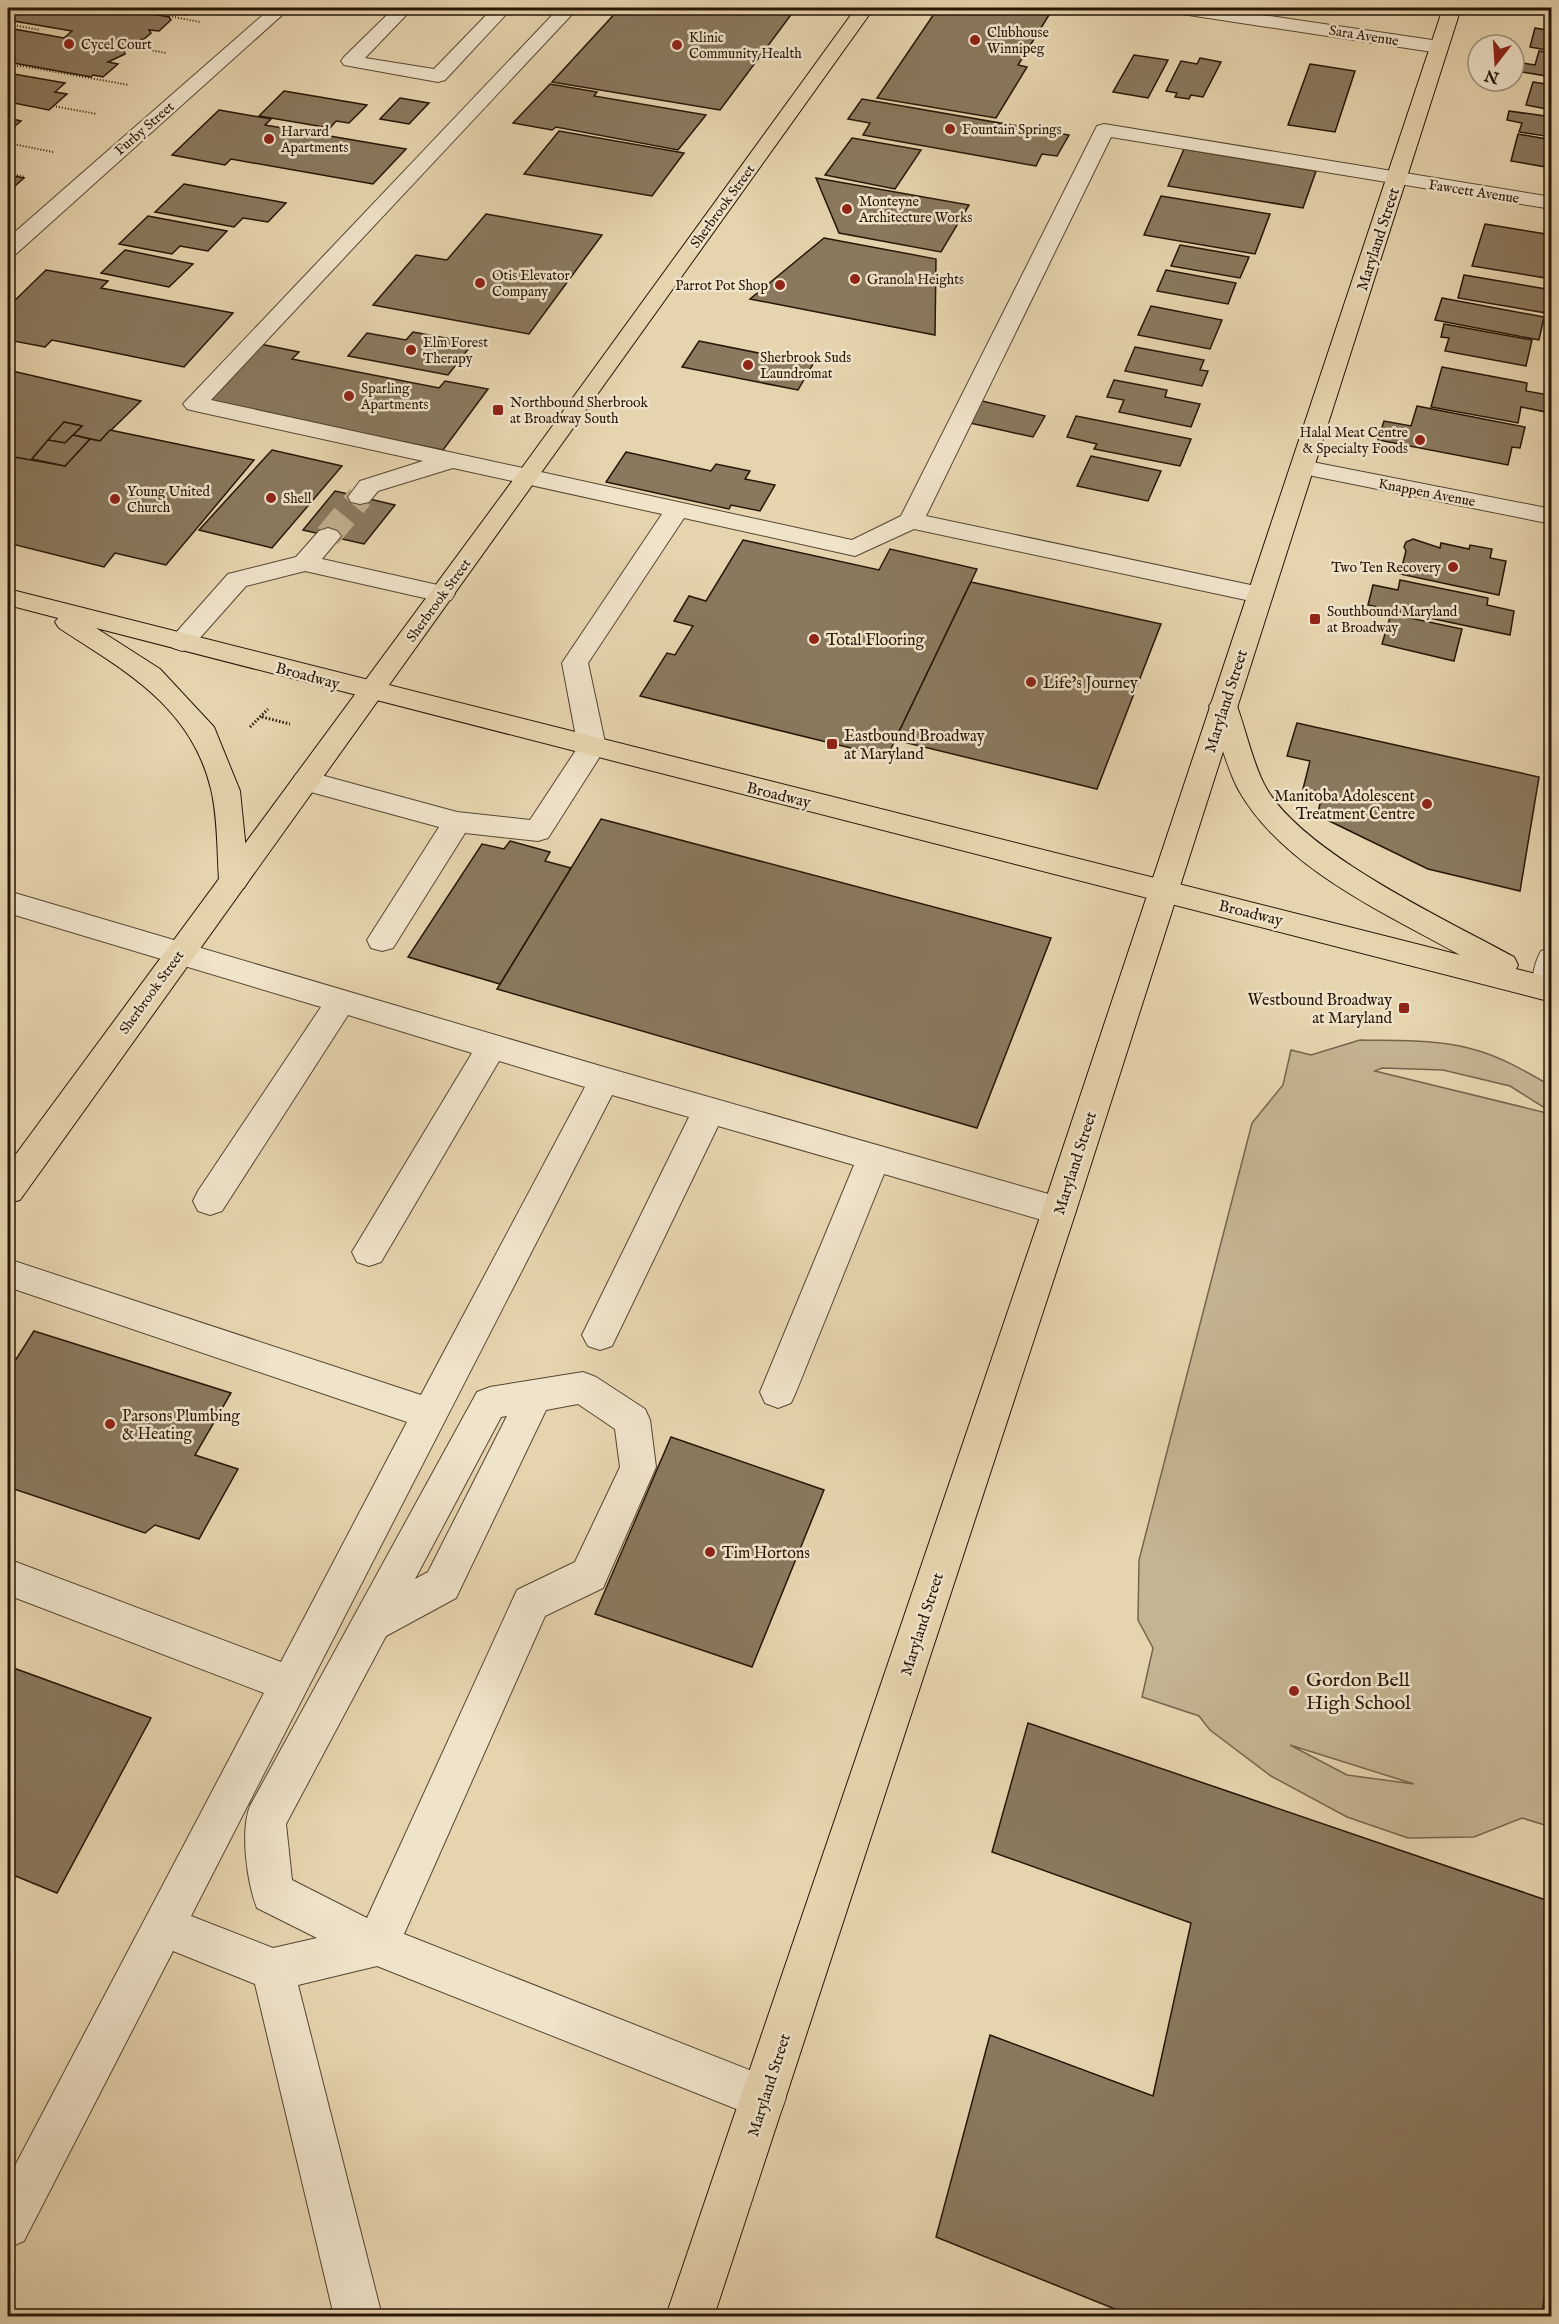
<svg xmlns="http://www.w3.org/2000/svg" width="1559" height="2324" viewBox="0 0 1559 2324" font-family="'IM FELL English',serif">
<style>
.green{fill:#c5b492;stroke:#76654c;stroke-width:1.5;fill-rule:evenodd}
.building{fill:#8a795e;stroke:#261607;stroke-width:1.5}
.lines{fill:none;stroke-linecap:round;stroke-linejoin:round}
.minor-tunnel{stroke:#c0ae8d;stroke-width:26;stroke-dasharray:26 14;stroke-linecap:butt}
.minor-casing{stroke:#564631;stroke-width:2}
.major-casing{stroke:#261607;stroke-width:2}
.highway-casing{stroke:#261607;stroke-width:2}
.path-far1{stroke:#261607;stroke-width:2;stroke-dasharray:1 2;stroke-linecap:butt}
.path{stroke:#261607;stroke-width:3;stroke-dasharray:1.5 2;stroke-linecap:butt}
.minor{fill:#efe3ca;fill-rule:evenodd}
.major{fill:#e6d4ae;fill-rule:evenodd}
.highway{fill:#e6d4ae;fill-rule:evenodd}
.poi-dot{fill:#8f2418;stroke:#efe3ca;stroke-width:2}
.labels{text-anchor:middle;stroke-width:5;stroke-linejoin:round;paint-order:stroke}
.far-poi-label{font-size:14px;fill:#261607;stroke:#efe3ca;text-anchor:start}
.far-street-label{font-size:14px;fill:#261607;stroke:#efe3ca}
.street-label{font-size:16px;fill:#261607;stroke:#efe3ca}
.poi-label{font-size:16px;fill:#261607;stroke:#efe3ca;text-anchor:start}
.near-poi-label{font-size:20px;fill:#261607;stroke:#efe3ca;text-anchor:start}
</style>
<rect width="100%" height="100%" fill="#e6d4ae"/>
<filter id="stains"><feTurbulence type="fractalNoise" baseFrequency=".00333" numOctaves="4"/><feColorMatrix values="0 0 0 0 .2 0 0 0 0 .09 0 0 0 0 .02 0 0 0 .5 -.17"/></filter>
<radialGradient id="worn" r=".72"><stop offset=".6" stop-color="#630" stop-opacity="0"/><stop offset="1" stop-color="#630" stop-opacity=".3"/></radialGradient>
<path class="green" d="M 1360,1040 C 1396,1041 1437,1039 1472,1049 C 1500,1056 1527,1072 1551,1086 L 1551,1112 L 1510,1086 L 1443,1070 L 1382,1068 L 1375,1071 L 1551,1114 L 1551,1827 L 1522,1818 L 1474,1837 L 1408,1838 L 1347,1817 L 1271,1776 L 1210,1730 L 1199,1716 L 1142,1697 L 1153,1648 L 1138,1620 L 1139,1560 L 1252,1123 L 1283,1085 L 1291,1050 L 1311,1055 ZM 1290,1745 L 1414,1784 L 1347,1775 Z"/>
<g class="building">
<polygon points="8,8 116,8 169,17 171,20 159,31 149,30 151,33 144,39 134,41 124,50 125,54 108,62 118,64 103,77 93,75 91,77 8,62 8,28 64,38 72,31 8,20"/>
<polygon points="145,8 195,8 186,15"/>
<polygon points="620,8 796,8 720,110 552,82"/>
<polygon points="938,8 1002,8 1049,15 1018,65 1027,67 996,118 877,98"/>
<polygon points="1351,8 1375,8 1372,14 1350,11"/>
<polygon points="1550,8 1552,8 1552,27 1545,25"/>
<polygon points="1535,28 1552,31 1552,51 1530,47"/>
<polygon points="1539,51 1552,53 1552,77 1522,72 1523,63 1535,65"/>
<polygon points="1134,55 1168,60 1148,98 1113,92"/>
<polygon points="1200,58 1221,62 1203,97 1191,95 1189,99 1175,97 1177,93 1166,91 1181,61 1197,64"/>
<polygon points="1310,64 1355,71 1335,132 1288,125"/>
<polygon points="8,73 65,83 55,92 67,94 49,110 8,102"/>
<polygon points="1533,82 1552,85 1552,110 1526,105"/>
<polygon points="550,84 597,92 594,96 706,115 678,150 556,127 552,130 513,123"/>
<polygon points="284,91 367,105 349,123 336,121 330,128 259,116"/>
<polygon points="400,98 429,103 409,124 380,119"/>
<polygon points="862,99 1069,135 1057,156 1042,154 1036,166 863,135 870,123 848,119"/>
<polygon points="219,110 271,119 265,125 406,149 373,184 231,159 225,165 172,155"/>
<polygon points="1509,111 1552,117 1552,137 1519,132 1522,123 1507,120"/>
<polygon points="8,118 21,121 8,132"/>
<polygon points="559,131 684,153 652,196 524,174"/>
<polygon points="1518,134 1552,140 1552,168 1511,161"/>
<polygon points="852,138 921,150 895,189 825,175"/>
<polygon points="1184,149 1316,171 1303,208 1168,186"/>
<polygon points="8,175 24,178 8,192"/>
<polygon points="816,178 969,205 941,252 839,233"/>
<polygon points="184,184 286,203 268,222 243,218 234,227 155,212"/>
<polygon points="1161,196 1270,214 1255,254 1144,235"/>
<polygon points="486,214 602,235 529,334 373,305 416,255 447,260"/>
<polygon points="148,216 227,231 208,251 180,246 172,254 119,244"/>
<polygon points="1485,224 1552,235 1552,279 1472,266"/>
<polygon points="824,238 936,259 935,335 750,299"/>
<polygon points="1180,245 1249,257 1240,278 1171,266"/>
<polygon points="125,250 193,264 169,287 101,273"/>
<polygon points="46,270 108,281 101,288 233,313 184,367 52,340 45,347 8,340 8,307"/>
<polygon points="1166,270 1236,283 1228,304 1157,291"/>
<polygon points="1464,275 1552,290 1552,314 1458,298"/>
<polygon points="1442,298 1544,317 1539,340 1435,320"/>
<polygon points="1151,306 1222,320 1210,349 1138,335"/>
<polygon points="1444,324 1532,340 1526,366 1445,351 1449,338 1441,337"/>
<polygon points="413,332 473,343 448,375 348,356 367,333 406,340"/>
<polygon points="699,341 813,364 798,390 682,367"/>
<polygon points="260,344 299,352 292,359 439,388 445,381 488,389 443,450 209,402"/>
<polygon points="1135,347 1204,360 1200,370 1208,371 1202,386 1125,371"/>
<polygon points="1442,367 1527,383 1526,391 1549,395 1546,412 1521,407 1518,423 1431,407"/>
<polygon points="8,370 141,401 100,441 73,435 82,426 64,422 29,462 8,456"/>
<polygon points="1114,380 1167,390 1165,397 1200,404 1191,427 1119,412 1124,400 1107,397"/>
<polygon points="982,401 1045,416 1033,437 970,423"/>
<polygon points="1417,406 1525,427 1520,448 1512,447 1508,465 1378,440 1384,421 1411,426"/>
<polygon points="1076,416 1191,439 1180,466 1094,449 1097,444 1067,437"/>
<polygon points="64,422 82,426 65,443 48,440"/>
<polygon points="110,430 254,460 166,565 115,553 104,567 8,543 8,456 65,466 90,439 100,441"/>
<polygon points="73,435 90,439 65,466 32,459 48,440 65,443"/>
<polygon points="272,450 342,466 272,548 199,530"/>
<polygon points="626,452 711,471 716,464 750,471 745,479 775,485 760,511 731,505 729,509 606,482"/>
<polygon points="1091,456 1161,471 1148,501 1077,486"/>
<polygon points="335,491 395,505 364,544 303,530"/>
<polygon points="1413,539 1440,548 1441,543 1469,549 1470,545 1492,549 1490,558 1506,561 1499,595 1400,574 1406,551 1404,547 1406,542"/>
<polygon points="743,540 879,570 890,549 977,569 887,757 640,696 667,653 675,655 693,626 674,621 689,596 706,601"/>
<polygon points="1400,580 1488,598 1487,605 1514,611 1510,635 1368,605 1373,585 1398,590"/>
<polygon points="971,582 1161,624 1097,789 895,740"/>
<polygon points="1391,614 1462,629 1454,661 1382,644"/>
<polygon points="1297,723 1539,777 1520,891 1428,869 1317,815 1323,793 1303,789 1310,761 1287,756"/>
<polygon points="601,819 1051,938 977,1128 497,989"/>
<polygon points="510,841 550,852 545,861 571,868 500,984 408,957 482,844 504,849"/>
<polygon points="34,1331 231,1393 195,1455 238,1469 199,1539 155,1525 145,1533 8,1487 8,1372"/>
<polygon points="671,1437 824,1490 752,1667 595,1614"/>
<polygon points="8,1666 151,1718 57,1893 8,1873"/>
<polygon points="1028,1723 1552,1902 1552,2263 1548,2262 1542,2316 1114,2316 1115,2309 936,2237 990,2035 1153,2096 1191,1923 992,1852"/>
</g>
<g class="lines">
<polyline class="minor-tunnel" points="328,536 360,497"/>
<defs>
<g id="minor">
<polygon points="271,8 290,8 16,254 8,255 8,238"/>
<polygon points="394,8 413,8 365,58 434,69 493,8 512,8 445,80 438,82 344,65 341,61 344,57"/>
<polygon points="559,8 578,8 211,400 852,540 901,516 1097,126 1104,124 1552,197 1552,209 1111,137 926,516 1260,587 1269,589 1273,595 1269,601 1260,603 914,529 855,556 684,518 588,663 606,747 548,838 538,841 465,833 393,948 382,951 371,948 367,940 439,827 296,788 292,781 296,774 306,771 457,812 530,820 578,747 562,663 662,514 453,468 378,491 369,502 360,504 351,502 348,497 360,481 423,461 195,411 187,409 183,404"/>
<polygon points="1173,8 1215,8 1439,41 1448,47 1439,53 1182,14"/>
<polygon points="1302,460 1552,509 1552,524 1293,472 1290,467 1293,462"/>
<polygon points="328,528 337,531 341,536 322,559 451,588 455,594 451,600 442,602 305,571 246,586 191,648 182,651 173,648 169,642 173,636 228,574 296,557 319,531"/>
<path d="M 8,891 L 604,1067 L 1059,1197 L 1071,1201 L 1076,1211 L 1071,1221 L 1059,1225 L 884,1174 L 796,1392 L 791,1403 L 778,1408 L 765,1403 L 760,1392 L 854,1165 L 718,1126 L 612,1346 L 600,1350 L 588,1346 L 582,1335 L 689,1117 L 612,1095 L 191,1916 L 273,1948 L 317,1938 L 257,1908 C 247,1883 240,1831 250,1806 L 477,1392 L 490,1387 L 583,1372 L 596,1377 L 645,1409 L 650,1420 L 656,1467 L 603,1588 L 545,1616 L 404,1934 L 780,2082 L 786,2098 L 780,2114 L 764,2120 L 377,1966 L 298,1985 L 382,2316 L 334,2316 L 255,1984 L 173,1951 L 24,2241 L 8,2248 L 8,2179 L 264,1693 L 8,1595 L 8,1559 L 281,1662 L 407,1422 L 8,1287 L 8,1259 L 421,1395 L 585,1087 L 499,1061 L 381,1262 L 369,1266 L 357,1262 L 352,1252 L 472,1053 L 348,1015 L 222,1211 L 210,1215 L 198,1211 L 193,1201 L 198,1191 L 321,1007 L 8,913 ZM 578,1404 L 615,1429 L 620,1467 L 575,1562 L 517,1590 L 367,1918 L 292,1880 L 286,1824 L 386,1636 L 456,1598 L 546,1410 ZM 507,1416 L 428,1572 L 415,1579 L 501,1417 Z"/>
<path d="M 1552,948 L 1552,999 L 1536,997 C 1529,984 1534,964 1541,951 Z"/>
</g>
<g id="major">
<polygon points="856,8 874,8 20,1200 8,1203 8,1165 519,472"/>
<polygon points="1443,8 1461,8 1076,1211 714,2316 666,2316 1042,1211"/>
</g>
<path id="highway" d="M 8,589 L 1460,955 C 1385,913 1282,868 1238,789 C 1225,764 1218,733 1209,706 L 1213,700 L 1223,697 L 1233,700 L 1237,706 C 1246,731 1252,760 1264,784 C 1298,851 1447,920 1514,957 L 1518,965 L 1516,969 L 1552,978 L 1552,1002 L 96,628 L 160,669 L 214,727 L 240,791 L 249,880 L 244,888 L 234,891 L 224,888 L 219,880 C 217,851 218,818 211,789 C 191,706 125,671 59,628 L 55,622 L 58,618 L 8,605 Z"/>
</defs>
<use href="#minor" class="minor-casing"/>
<use href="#major" class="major-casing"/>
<use href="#highway" class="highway-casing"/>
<g class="path-far1">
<polyline points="196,11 209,14"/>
<polyline points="169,16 200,22"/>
<polyline points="8,24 40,30"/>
<polyline points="129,46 166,53"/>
<polyline points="8,67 22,66 129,85"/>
<polyline points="53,106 97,114"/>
<polyline points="8,143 53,152"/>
<polyline points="8,173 25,177"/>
<polyline points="8,296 16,298"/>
</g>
<g class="path">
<polyline points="262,717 290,724"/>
<polyline points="250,727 268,709"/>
</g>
<use href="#minor" class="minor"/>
<use href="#major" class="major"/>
<use href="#highway" class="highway"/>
</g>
<g class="poi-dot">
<circle cx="975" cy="40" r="6"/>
<circle cx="69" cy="44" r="6"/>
<circle cx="677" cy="45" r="6"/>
<circle cx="950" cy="129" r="6"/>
<circle cx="269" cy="139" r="6"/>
<circle cx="847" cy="209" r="6"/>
<circle cx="855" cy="279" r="6"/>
<circle cx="480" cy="283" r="6"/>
<circle cx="780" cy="285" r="6"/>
<circle cx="411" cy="350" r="6"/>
<circle cx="748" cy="365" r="6"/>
<circle cx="349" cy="396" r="6"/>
<rect x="492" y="404" width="12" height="12" rx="3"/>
<circle cx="1420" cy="440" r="6"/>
<circle cx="271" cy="498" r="6"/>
<circle cx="115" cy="499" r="6"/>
<circle cx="1453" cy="567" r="6"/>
<rect x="1309" y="613" width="12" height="12" rx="3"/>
<circle cx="814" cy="639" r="6"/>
<circle cx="1031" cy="682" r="6"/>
<rect x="826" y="738" width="12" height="12" rx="3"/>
<circle cx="1427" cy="804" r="6"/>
<rect x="1398" y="1002" width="12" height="12" rx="3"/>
<circle cx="110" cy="1424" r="6"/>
<circle cx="710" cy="1552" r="6"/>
<circle cx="1294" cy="1691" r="6"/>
</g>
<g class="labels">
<g class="far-poi-label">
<text x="987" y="37">Clubhouse<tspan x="987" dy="16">Winnipeg</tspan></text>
<text x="689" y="42">Klinic<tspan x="689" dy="16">Community Health</tspan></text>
<text x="81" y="49">Cycel Court</text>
<text x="962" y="134">Fountain Springs</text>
<text x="281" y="136">Harvard<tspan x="281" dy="16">Apartments</tspan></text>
<text x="859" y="206">Monteyne<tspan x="859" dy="16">Architecture Works</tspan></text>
<text x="492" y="280">Otis Elevator<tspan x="492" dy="16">Company</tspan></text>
<text x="867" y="284">Granola Heights</text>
<text x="768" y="290" text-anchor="end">Parrot Pot Shop</text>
<text x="423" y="347">Elm Forest<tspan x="423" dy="16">Therapy</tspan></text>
<text x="760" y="362">Sherbrook Suds<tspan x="760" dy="16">Laundromat</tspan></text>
<text x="361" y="393">Sparling<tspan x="361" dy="16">Apartments</tspan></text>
<text x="510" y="407">Northbound Sherbrook<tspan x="510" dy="16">at Broadway South</tspan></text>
<text x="1408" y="437" text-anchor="end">Halal Meat Centre<tspan x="1408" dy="16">&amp; Specialty Foods</tspan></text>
<text x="127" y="496">Young United<tspan x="127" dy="16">Church</tspan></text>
<text x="283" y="503">Shell</text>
<text x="1441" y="572" text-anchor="end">Two Ten Recovery</text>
<text x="1327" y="616">Southbound Maryland<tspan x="1327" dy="16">at Broadway</tspan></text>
</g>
<g class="far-street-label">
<text transform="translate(1364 35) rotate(9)" y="5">Sara Avenue</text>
<text transform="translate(144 128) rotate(-41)" y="5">Furby Street</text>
<text transform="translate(1474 191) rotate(9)" y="5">Fawcett Avenue</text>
<text transform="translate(722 206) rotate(-54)" y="5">Sherbrook Street</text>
<text transform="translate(1427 492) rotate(11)" y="5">Knappen Avenue</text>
<text transform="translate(438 600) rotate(-54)" y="5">Sherbrook Street</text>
<text transform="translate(151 992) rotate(-54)" y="5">Sherbrook Street</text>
</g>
<g class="street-label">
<text transform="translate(1377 239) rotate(-72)" y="6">Maryland Street</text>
<text transform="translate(308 675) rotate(15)" y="6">Broadway</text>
<text transform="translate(1225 701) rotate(-72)" y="6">Maryland Street</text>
<text transform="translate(779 794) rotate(14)" y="6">Broadway</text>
<text transform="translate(1251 912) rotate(14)" y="6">Broadway</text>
<text transform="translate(1074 1163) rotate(-72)" y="6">Maryland Street</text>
<text transform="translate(921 1624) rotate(-72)" y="6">Maryland Street</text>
<text transform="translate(768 2085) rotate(-72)" y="6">Maryland Street</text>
</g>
<g class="poi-label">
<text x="826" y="645">Total Flooring</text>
<text x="1043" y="688">Life’s Journey</text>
<text x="844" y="741">Eastbound Broadway<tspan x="844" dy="18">at Maryland</tspan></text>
<text x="1415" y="801" text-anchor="end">Manitoba Adolescent<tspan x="1415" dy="18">Treatment Centre</tspan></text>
<text x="1392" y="1005" text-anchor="end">Westbound Broadway<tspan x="1392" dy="18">at Maryland</tspan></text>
<text x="122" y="1421">Parsons Plumbing<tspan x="122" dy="18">&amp; Heating</tspan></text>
<text x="722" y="1558">Tim Hortons</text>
</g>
<g class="near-poi-label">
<text x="1306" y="1686">Gordon Bell<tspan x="1306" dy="23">High School</tspan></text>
</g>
</g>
<rect width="1559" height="2324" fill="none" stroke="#e6d4ae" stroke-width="30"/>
<rect x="9" y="9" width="1541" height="2306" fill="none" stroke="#261607" stroke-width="3"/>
<rect x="15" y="15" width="1529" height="2294" fill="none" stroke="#261607" stroke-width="1.5"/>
<g transform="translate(1496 63) rotate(197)"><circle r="28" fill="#efe3ca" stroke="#9f917c" stroke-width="1.5"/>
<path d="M0-4.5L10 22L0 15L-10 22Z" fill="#8f2418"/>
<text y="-9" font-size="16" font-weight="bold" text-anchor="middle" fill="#261607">N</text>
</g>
<rect width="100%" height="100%" filter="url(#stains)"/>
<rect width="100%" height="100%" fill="url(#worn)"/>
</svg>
